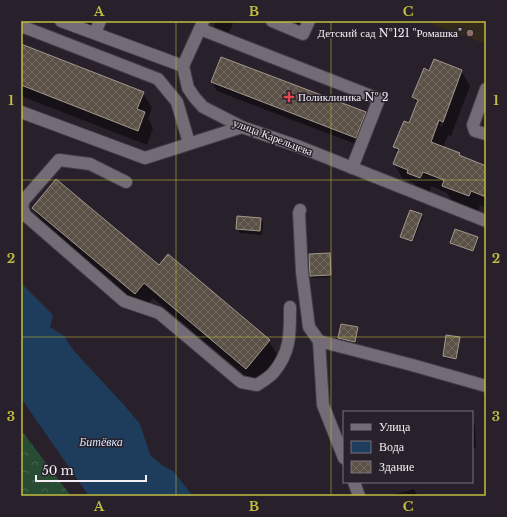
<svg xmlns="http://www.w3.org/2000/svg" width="507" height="517" viewBox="0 0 507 517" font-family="'Libre Baskerville',serif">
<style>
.education{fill:#342a1b}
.park{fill:url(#park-crowns)}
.water{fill:#1e3d5d}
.shadow{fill:#0007;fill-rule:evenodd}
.building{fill:url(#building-cross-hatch);stroke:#a2988d}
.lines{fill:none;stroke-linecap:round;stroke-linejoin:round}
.minor-casing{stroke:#433d45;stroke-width:14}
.minor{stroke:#736b76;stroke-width:12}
.grid{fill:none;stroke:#c2bd3f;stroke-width:1;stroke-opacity:0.55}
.education-dot{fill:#8d6e63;stroke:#28212b;stroke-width:1.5}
.health-dot{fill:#e0444e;stroke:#28212b;stroke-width:1.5}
.labels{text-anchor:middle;stroke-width:3;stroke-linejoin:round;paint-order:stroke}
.poi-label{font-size:11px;fill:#f3eff5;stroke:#28212b;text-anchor:end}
.street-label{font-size:11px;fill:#f3eff5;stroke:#28212b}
.water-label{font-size:12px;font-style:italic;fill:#d0e5fc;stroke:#28212b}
.neatline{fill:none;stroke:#c2bd3f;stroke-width:1.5}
.grid-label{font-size:13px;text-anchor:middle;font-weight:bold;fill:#c2bd3f}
</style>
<defs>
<pattern id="park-crowns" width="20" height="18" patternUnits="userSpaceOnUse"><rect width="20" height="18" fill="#274c33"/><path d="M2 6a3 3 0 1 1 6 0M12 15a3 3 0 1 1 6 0" fill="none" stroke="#476651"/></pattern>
<pattern id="building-cross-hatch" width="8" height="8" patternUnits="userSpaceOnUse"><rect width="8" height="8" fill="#5a5046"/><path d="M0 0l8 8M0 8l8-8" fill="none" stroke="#726a61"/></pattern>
</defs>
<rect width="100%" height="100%" fill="#28212b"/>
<polygon class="education" points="423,21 486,21 486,44"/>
<polygon class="park" points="21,430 71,496 21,496"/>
<polygon class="water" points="21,283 53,315 50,327 64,336 74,351 124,405 140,424 150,455 163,466 173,471 193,496 89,496 21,398"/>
<g class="shadow">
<polygon points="79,21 96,21 94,27"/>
<polygon points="216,21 234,21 228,35 217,30 214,26"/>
<polygon points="273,21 307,21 302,33"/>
<polygon points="21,45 143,93 152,108 148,119 153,128 147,145 21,96"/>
<path d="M 461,71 L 470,86 L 451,136 L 448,135 L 443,147 L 459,154 L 461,157 L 486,167 L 486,208 L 480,205 L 478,211 L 452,201 L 447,193 L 431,186 L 429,193 L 416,188 L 414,183 L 403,179 L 394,164 L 398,154 L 394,147 L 409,124 L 417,104 L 413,97 L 430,72 ZM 457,80 L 459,80 L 442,127 L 440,126 Z"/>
<polygon points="212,82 365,113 370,122 361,146 217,91"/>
<polygon points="33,208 159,266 269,341 278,356 255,384 153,298 144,309 42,223"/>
<polygon points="422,215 423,217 413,242 402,238 401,237"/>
<polygon points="261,219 263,223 262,235 240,233 237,229"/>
<polygon points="477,237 478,239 474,252 452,245 451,243"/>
<polygon points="329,254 332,277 312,278 310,255"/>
<polygon points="357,328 358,330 356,343 340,340 339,338"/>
<polygon points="447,336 459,338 460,340 456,360 445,358 444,356"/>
<polygon points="472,422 475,426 476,448 472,449"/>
<polygon points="414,489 417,496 388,496"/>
</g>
<g class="building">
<polygon points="21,44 144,92 137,109 145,112 138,131 21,85"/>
<polygon points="221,57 366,112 356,138 211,82"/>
<polygon points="434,59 462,70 443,122 439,120 431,142 460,153 459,155 486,166 486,197 471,191 469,196 442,186 444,180 423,172 420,178 407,173 408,170 393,164 399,149 393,147 404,121 409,123 418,100 412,97 424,68 429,71"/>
<polygon points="56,179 159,265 168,254 270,340 246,369 144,283 135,294 32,208"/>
<polygon points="410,210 422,214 412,241 400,237"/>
<polygon points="237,216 261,218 260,231 236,229"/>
<polygon points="455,229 478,237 473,251 450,243"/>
<polygon points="330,253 331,275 310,276 309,254"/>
<polygon points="341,324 358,327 355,342 338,338"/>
<polygon points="446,335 460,337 456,359 443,356"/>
</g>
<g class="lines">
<defs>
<g id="minor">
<polyline points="61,21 183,66"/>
<polyline points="272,21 303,34 309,21"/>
<polyline points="21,26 158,79 177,102 189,143"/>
<polyline points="200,29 379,99 352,168"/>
<polyline points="95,33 100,21"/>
<polyline points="183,66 188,88 195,98 203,107 242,127 300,147 486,221"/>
<polyline points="183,66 203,22"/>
<polyline points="486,89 473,125 475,131 486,134"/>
<polyline points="21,112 145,158 242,127"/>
<path d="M 126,182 L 90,164 L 59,160 L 24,200 L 22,207 L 25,215 L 124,301 L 159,313 L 241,382 L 257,385 C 263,381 270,377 274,372 C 291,351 290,333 290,307"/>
<polyline points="300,210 299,213 302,272 309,327 319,341"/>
<polyline points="344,458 323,405 319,341 412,365 486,386"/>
<polyline points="354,482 359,496"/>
</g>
</defs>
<use href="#minor" class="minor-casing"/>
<use href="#minor" class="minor"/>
</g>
<path class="grid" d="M 176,21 L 176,496M 331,21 L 331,496M 21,180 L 486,180M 21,337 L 486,337"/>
<circle class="education-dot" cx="470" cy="33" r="4"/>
<path class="health-dot" d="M287 91h4v4h4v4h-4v4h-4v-4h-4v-4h4z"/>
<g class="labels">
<g class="poi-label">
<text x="462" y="37">Детский сад №121 "Ромашка"</text>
<text x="298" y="101" text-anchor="start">Поликлиника № 2</text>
</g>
<g class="street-label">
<text transform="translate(273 137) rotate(21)" y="4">улица Карельцева</text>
</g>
<g class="water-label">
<text x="101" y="446">Битёвка</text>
</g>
</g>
<rect width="507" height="517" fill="none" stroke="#28212b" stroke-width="44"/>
<rect x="343" y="411" width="130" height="72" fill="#28212b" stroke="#79737c"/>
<rect x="351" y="424" width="20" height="6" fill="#736b76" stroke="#79737c"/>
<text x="379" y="431" font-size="12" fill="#f3eff5">Улица</text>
<rect x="351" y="441" width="20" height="12" fill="#1e3d5d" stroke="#79737c"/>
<text x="379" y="451" font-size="12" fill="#f3eff5">Вода</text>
<rect x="351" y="461" width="20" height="12" fill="url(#building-cross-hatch)" stroke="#79737c"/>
<text x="379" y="471" font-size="12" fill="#f3eff5">Здание</text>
<path d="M36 475v6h110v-6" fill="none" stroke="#f3eff5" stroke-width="2"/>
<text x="42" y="475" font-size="12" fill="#f3eff5" stroke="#28212b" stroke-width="3" paint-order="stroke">50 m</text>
<rect x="22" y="22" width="463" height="473" class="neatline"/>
<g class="grid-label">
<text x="99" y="16">A</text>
<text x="254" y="16">B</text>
<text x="408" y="16">C</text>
<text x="11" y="105">1</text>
<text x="496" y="105">1</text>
<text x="11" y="263">2</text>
<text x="496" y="263">2</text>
<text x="11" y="421">3</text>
<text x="496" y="421">3</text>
<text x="99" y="511">A</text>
<text x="254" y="511">B</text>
<text x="408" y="511">C</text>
</g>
</svg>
